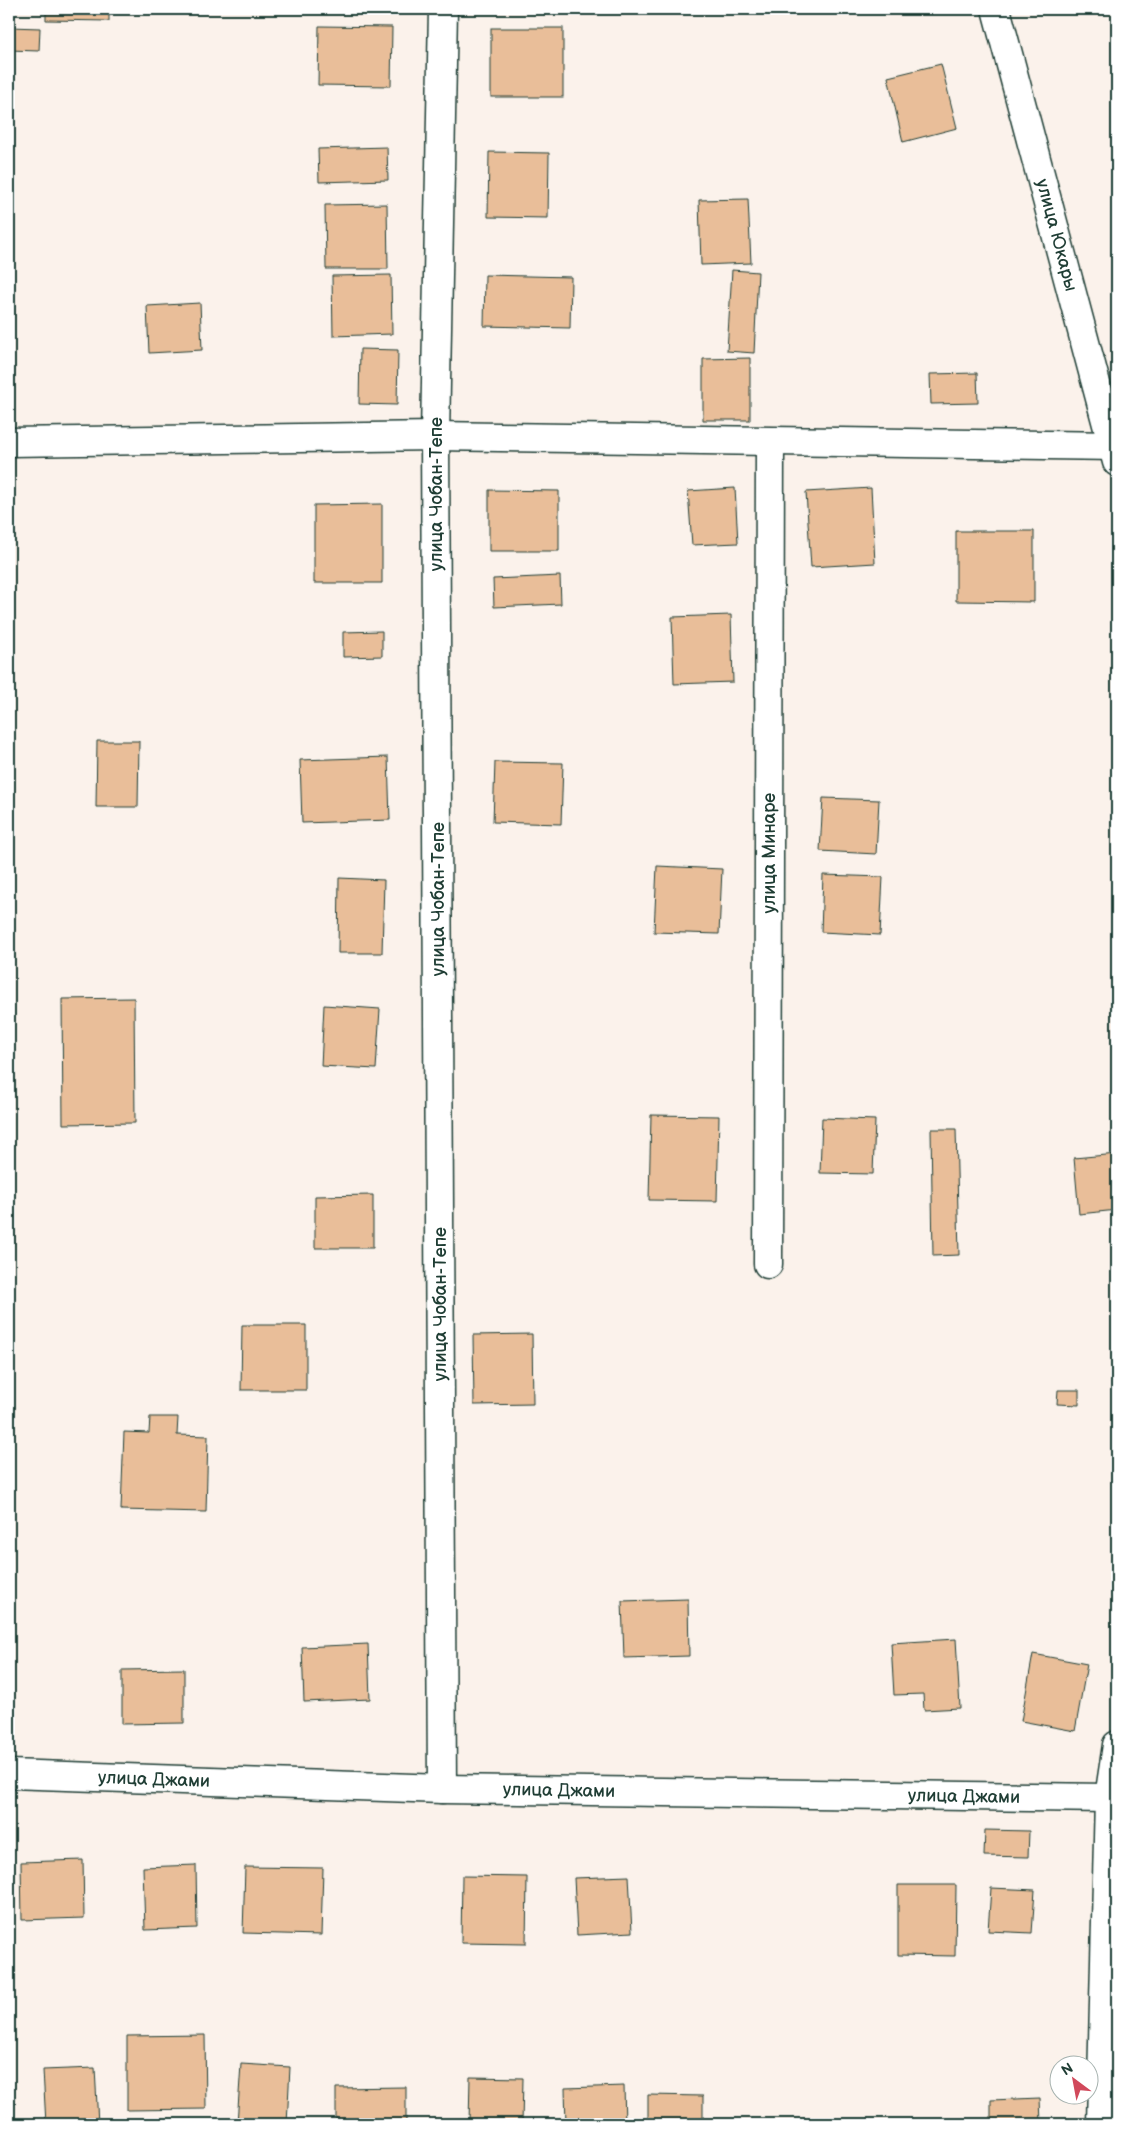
<svg xmlns="http://www.w3.org/2000/svg" width="1126" height="2133" viewBox="0 0 1126 2133" font-family="'Balsamiq Sans',sans-serif">
<style>
.building{fill:#e9be99;stroke:#1f3d34}
.lines{fill:none;stroke-linecap:round;stroke-linejoin:round}
.minor-casing{stroke:#1f3d34;stroke-width:31}
.minor{stroke:#fff;stroke-width:28}
.labels{text-anchor:middle;stroke-width:4;stroke-linejoin:round;paint-order:stroke}
.street-label{font-size:18px;fill:#1f3d34;stroke:#fff}
</style>
<rect width="100%" height="100%" fill="#fbf2eb"/>
<filter id="ink" filterUnits="userSpaceOnUse"><feTurbulence type="fractalNoise" baseFrequency=".02" numOctaves="2"/><feDisplacementMap in="SourceGraphic" scale="10" xChannelSelector="R" yChannelSelector="G"/><feConvolveMatrix kernelMatrix="1 2 1 2 8 2 1 2 1" color-interpolation-filters="sRGB"/></filter>
<g filter="url(#ink)">
<g class="building">
<polygon points="46,9 109,9 109,21 46,20"/>
<polygon points="319,26 392,27 391,86 318,85"/>
<polygon points="9,27 40,28 39,51 9,50"/>
<rect x="491" y="28" width="72" height="69"/>
<polygon points="941,64 957,128 903,142 888,77"/>
<polygon points="387,147 388,180 319,182 318,149"/>
<polygon points="489,152 549,153 548,218 488,217"/>
<polygon points="748,199 751,263 701,265 699,200"/>
<polygon points="387,204 388,269 326,269 325,205"/>
<polygon points="732,270 758,272 754,353 727,351"/>
<polygon points="391,275 392,334 333,336 332,276"/>
<polygon points="485,275 571,277 570,328 484,326"/>
<polygon points="200,303 202,350 149,353 147,306"/>
<polygon points="360,349 398,350 397,405 359,404"/>
<polygon points="750,358 750,420 703,420 703,359"/>
<polygon points="977,373 978,403 931,404 930,374"/>
<polygon points="735,488 738,543 692,545 688,491"/>
<polygon points="871,488 875,563 811,567 806,492"/>
<polygon points="489,490 559,491 559,551 489,551"/>
<polygon points="382,504 382,583 314,583 314,505"/>
<polygon points="956,531 1034,531 1034,602 956,601"/>
<polygon points="560,576 561,604 494,607 493,579"/>
<polygon points="731,615 733,682 674,684 672,617"/>
<polygon points="382,631 382,656 343,657 343,632"/>
<polygon points="97,741 139,741 138,807 96,807"/>
<polygon points="388,757 390,820 302,823 300,760"/>
<polygon points="495,762 563,763 561,824 493,822"/>
<polygon points="823,798 879,800 876,854 820,851"/>
<polygon points="657,866 722,869 719,934 654,932"/>
<polygon points="823,875 883,877 880,935 821,932"/>
<polygon points="339,878 384,880 382,953 338,953"/>
<polygon points="134,998 135,1123 63,1124 62,999"/>
<polygon points="324,1005 380,1009 376,1069 321,1066"/>
<polygon points="651,1115 719,1116 717,1201 649,1200"/>
<polygon points="822,1118 875,1120 873,1174 820,1173"/>
<polygon points="931,1129 956,1129 959,1255 933,1256"/>
<polygon points="1117,1154 1117,1210 1079,1214 1074,1158"/>
<polygon points="373,1195 373,1248 315,1248 315,1196"/>
<polygon points="242,1325 306,1325 306,1390 241,1390"/>
<polygon points="532,1334 533,1404 474,1405 473,1335"/>
<polygon points="1058,1390 1079,1390 1079,1405 1057,1404"/>
<polygon points="150,1417 178,1417 177,1435 208,1436 206,1512 121,1510 124,1432 149,1433"/>
<polygon points="9,1539 12,1539 11,1589 9,1589"/>
<polygon points="688,1599 689,1656 624,1658 622,1601"/>
<polygon points="956,1639 960,1708 924,1710 923,1694 894,1695 891,1643"/>
<polygon points="368,1644 370,1699 304,1702 302,1647"/>
<polygon points="1033,1654 1087,1664 1075,1731 1021,1721"/>
<polygon points="184,1669 184,1723 122,1724 122,1670"/>
<polygon points="985,1830 1029,1831 1028,1857 984,1856"/>
<polygon points="83,1860 84,1918 22,1920 21,1862"/>
<polygon points="196,1865 197,1928 145,1930 143,1867"/>
<polygon points="245,1867 323,1868 321,1935 243,1933"/>
<polygon points="462,1876 527,1877 526,1944 461,1943"/>
<polygon points="629,1876 632,1932 577,1935 574,1878"/>
<polygon points="898,1885 956,1885 955,1956 898,1955"/>
<polygon points="991,1888 1035,1890 1032,1933 988,1931"/>
<polygon points="205,2035 206,2109 127,2110 127,2036"/>
<polygon points="241,2064 290,2067 287,2124 237,2124"/>
<polygon points="95,2068 98,2124 46,2124 43,2070"/>
<polygon points="470,2077 523,2078 522,2124 469,2124"/>
<polygon points="624,2086 625,2124 566,2124 565,2088"/>
<polygon points="406,2087 406,2124 336,2124 336,2088"/>
<polygon points="648,2095 703,2096 703,2124 648,2124"/>
<polygon points="1040,2098 1041,2124 991,2124 991,2100"/>
</g>
<g class="lines">
<defs>
<g id="minor">
<polyline points="996,9 1117,462"/>
<polyline points="9,442 435,436 1117,446"/>
<polyline points="768,1264 770,442"/>
<polyline points="9,1774 442,1789 1109,1798"/>
<polyline points="442,1789 435,436 443,9"/>
<polyline points="1101,2124 1109,1798 1117,1745"/>
</g>
</defs>
<use href="#minor" class="minor-casing"/>
<use href="#minor" class="minor"/>
</g>
</g>
<g class="labels">
<g class="street-label">
<text transform="translate(1057 235) rotate(75)" y="6">улица Юкары</text>
<text transform="translate(436 494) rotate(-90)" y="6">улица Чобан-Тепе</text>
<text transform="translate(769 853) rotate(-90)" y="6">улица Минаре</text>
<text transform="translate(438 899) rotate(-90)" y="6">улица Чобан-Тепе</text>
<text transform="translate(440 1304) rotate(-90)" y="6">улица Чобан-Тепе</text>
<text transform="translate(154 1779) rotate(2)" y="6">улица Джами</text>
<text transform="translate(559 1790) rotate(1)" y="6">улица Джами</text>
<text transform="translate(964 1796) rotate(1)" y="6">улица Джами</text>
</g>
</g>
<rect width="1126" height="2133" fill="none" stroke="#fff" stroke-width="30"/>
<rect x="15" y="15" width="1096" height="2103" fill="none" stroke="#1f3d34" stroke-width="2" filter="url(#ink)"/>
<g transform="translate(1074 2080) rotate(328)"><circle r="24" fill="#ffffff" stroke="#a5b1ae"/>
<path d="M0-4L9 19L0 12L-9 19Z" fill="#d1495b"/>
<text y="-8" font-size="14" font-weight="bold" text-anchor="middle" fill="#1f3d34">N</text>
</g>
</svg>
